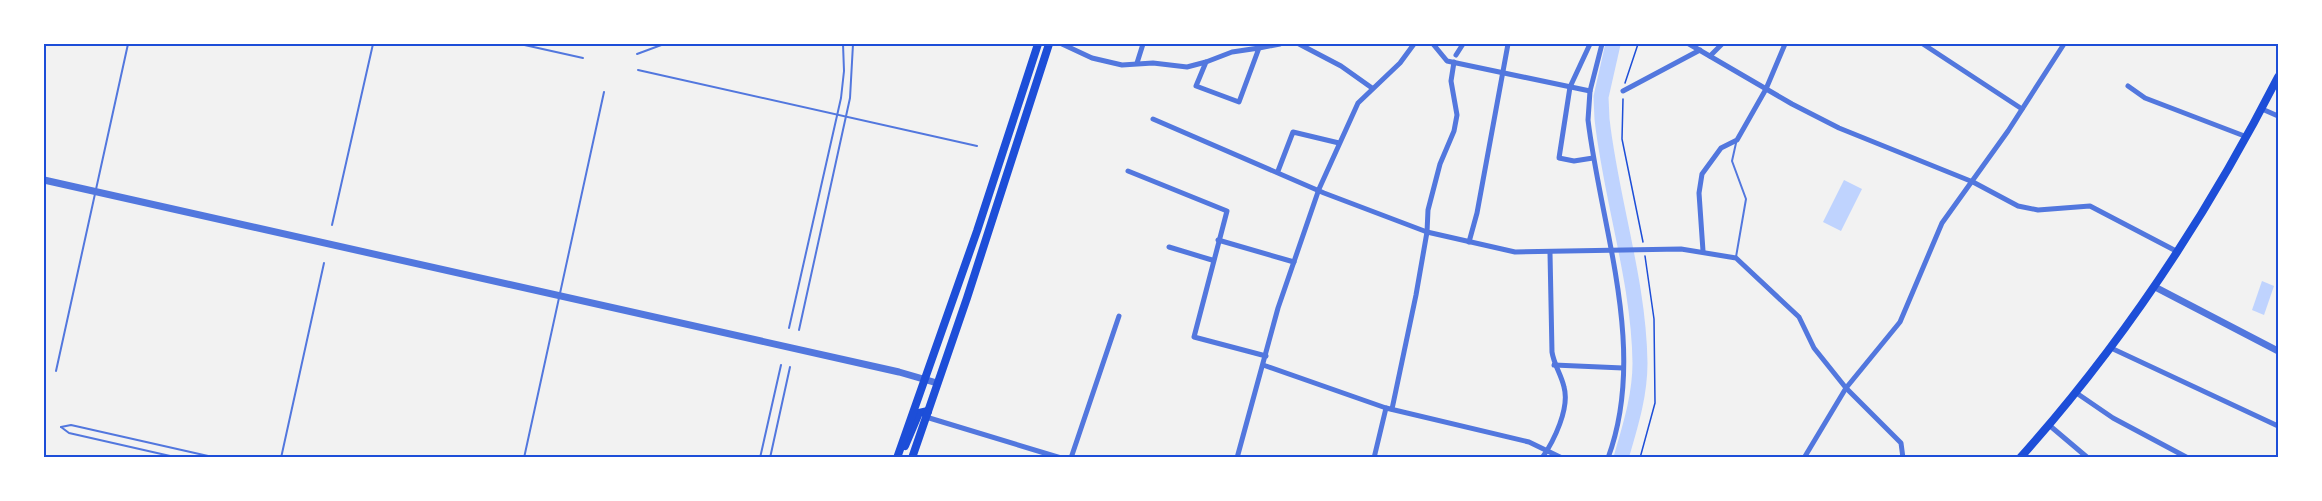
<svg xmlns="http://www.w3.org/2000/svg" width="2322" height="501" viewBox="0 0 2322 501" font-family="Montserrat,sans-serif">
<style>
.water{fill:#bfd3fe}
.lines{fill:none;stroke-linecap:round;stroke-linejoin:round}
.river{stroke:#bfd3fe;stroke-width:15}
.path{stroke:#1d4ed8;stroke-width:1.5}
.service{stroke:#5277de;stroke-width:2}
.minor{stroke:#5277de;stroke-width:5}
.tertiary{stroke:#5277de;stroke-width:7}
.secondary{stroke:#1d4ed8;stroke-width:8}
.primary{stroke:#1d4ed8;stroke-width:8}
.neatline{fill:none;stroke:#1d4ed8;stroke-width:2}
</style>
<rect width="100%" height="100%" fill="#f2f2f2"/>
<g class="water">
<polygon points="1844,180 1862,189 1841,231 1823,222"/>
<polygon points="2262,281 2274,286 2264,315 2252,310"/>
</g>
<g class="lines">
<path class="river" d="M 1613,44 L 1601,97 L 1602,119 C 1611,200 1639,281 1640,363 C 1640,396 1630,427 1621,458"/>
<g class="path">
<polyline points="1625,83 1638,44"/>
<polyline points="1623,99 1622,139 1643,242"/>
<polyline points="1640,458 1655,403 1654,319 1645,256"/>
</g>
<g class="service">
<polyline points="520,44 583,58"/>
<polyline points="637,54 664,44"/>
<polyline points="638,70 977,146"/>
<polyline points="1736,143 1732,161 1746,199 1736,257"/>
<polyline points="332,225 373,44"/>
<polyline points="789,328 841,98 844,71 843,44"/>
<polyline points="799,330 850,98 853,44"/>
<polyline points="56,371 128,44"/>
<polyline points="61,427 71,425 217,458"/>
<polyline points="61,427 69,433 179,458"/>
<polyline points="281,458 324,263"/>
<polyline points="524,458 604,92"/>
<polyline points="760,458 781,365"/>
<polyline points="770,458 790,367"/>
</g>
<g class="minor">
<polyline points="1062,44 1092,58 1122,65 1153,63 1187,67 1206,62"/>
<polyline points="1299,44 1341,66 1372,88"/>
<polyline points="1433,44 1447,61 1590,91"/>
<polyline points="1590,44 1570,87 1559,158 1574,161 1593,158"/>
<path d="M 1602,44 L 1590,91 L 1588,120 C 1601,228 1648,350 1608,458"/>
<polyline points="1689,44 1792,104 1839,128 1973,182 2018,206 2038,210 2090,206 2178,252"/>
<polyline points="1923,44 2022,109"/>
<polyline points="1259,48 1232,52 1206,62 1196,86 1239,102 1259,48 1280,44"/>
<polyline points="1456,55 1463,44"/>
<polyline points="1710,56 1722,44"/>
<polyline points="1137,63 1143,44"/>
<polyline points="2128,86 2145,98 2247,137"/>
<polyline points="1623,91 1700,50"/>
<polyline points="2262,109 2278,116"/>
<polyline points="1153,119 1324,193 1427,232 1515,252 1681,249 1736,258 1799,317 1814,348 1846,388 1901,443 1903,458"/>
<polyline points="1128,171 1227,211 1194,337 1266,356"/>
<polyline points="1278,171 1293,132 1339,143"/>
<polyline points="1218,240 1294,262"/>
<polyline points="1469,242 1477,213 1508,44"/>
<polyline points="1169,247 1212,260"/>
<polyline points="1703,251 1699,193 1702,174 1721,148 1737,140 1766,89 1785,44"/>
<polyline points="2111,348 2278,426"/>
<polyline points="1263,365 1386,408 1529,442 1562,458"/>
<polyline points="1554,365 1623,368"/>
<polyline points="2075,392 2113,418 2188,458"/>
<polyline points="1392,409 1416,295 1427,232 1428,210 1440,164 1454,131 1457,115 1451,81 1454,62"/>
<polyline points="926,417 1061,458"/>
<polyline points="2049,425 2088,458"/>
<polyline points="1071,458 1119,316"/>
<polyline points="1237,458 1278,308 1319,189 1358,103 1400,63 1414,44"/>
<polyline points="1374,458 1386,408"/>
<path d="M 1542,458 C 1554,441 1570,408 1564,387 C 1561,374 1554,365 1552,352 L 1550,253"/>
<polyline points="1804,458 1846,388 1900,322 1942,223 2008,131 2064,44"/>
</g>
<g class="tertiary">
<polyline points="44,180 899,372 937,383"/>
<polyline points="2155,287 2278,351"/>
</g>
<path class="secondary" d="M 2020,458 C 2123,343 2208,214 2278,77"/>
<g class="primary">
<polyline points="905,446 919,413 928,411"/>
<polyline points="897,458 977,231 1038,44"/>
<polyline points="912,458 967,298 1049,44"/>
</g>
</g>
<rect width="2322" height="501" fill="none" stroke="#ffffff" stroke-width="90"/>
<rect x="45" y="45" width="2232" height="411" class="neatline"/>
</svg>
